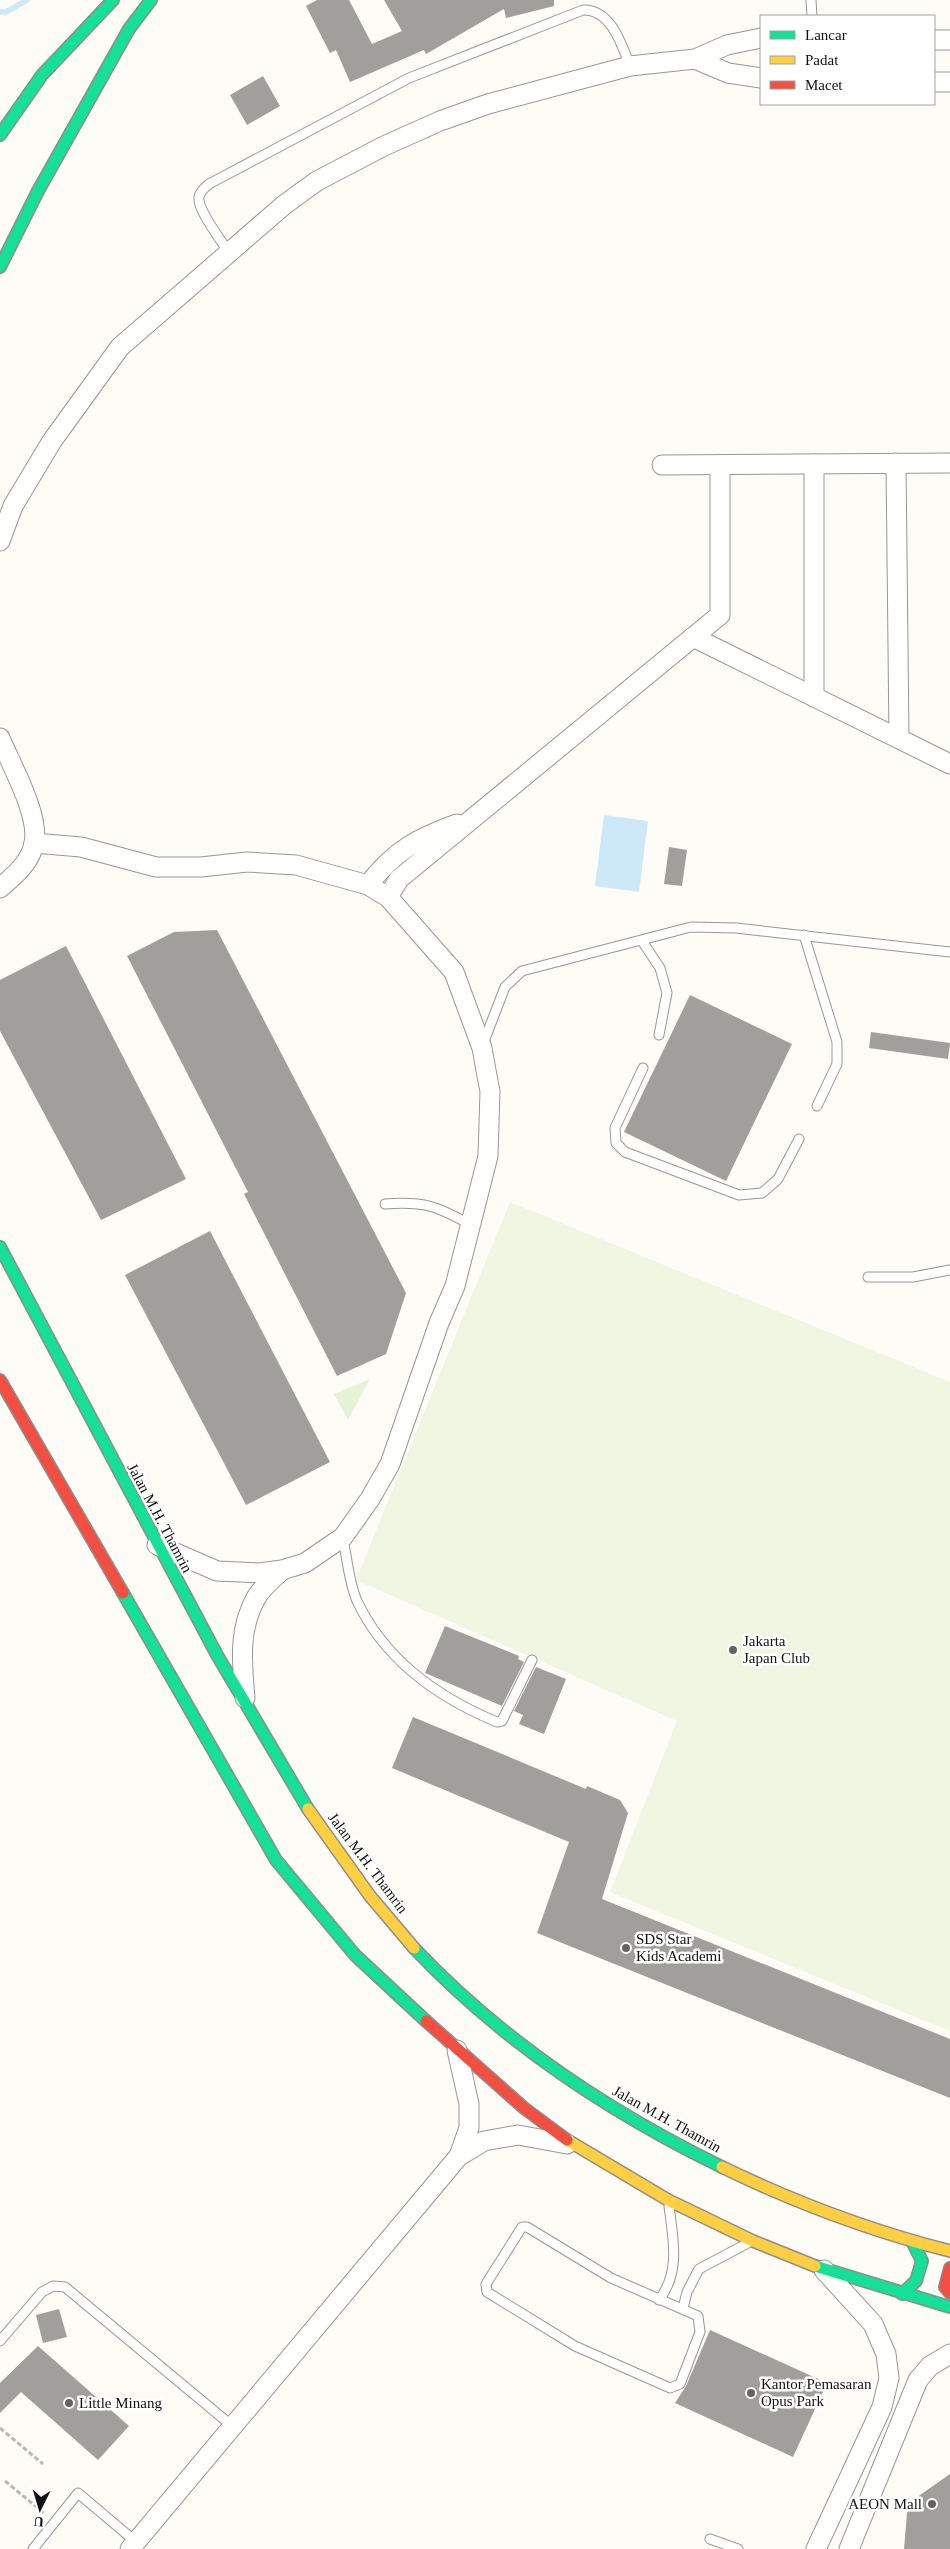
<svg xmlns="http://www.w3.org/2000/svg" width="950" height="2549" viewBox="0 0 950 2549" font-family="'Times New Roman',serif">
<style>
.green{fill:#e7f3d7}
.pitch{fill:#f0f6e1}
.water{fill:#cde8f7}
.lines{fill:none;stroke-linecap:round;stroke-linejoin:round}
.stream{stroke:#cde8f7;stroke-width:5.5}
.building{fill:#a19f9c}
.lane-casing{stroke:#979795;stroke-width:11}
.street-casing{stroke:#979795;stroke-width:21}
.fast-casing{stroke:#8e8d8b;stroke-width:14}
.slow-casing{stroke:#8e8d8b;stroke-width:14}
.jam-casing{stroke:#8e8d8b;stroke-width:14}
.path{stroke:#b9b9b8;stroke-width:3;stroke-dasharray:5 2.5;stroke-linecap:butt}
.lane{stroke:#fffffe;stroke-width:9}
.street{stroke:#fffffe;stroke-width:19}
.fast{stroke:#16e098;stroke-width:11}
.slow{stroke:#ffcf43;stroke-width:11}
.jam{stroke:#f24e42;stroke-width:11}
.poi-dot{fill:#646362;stroke:#fff;stroke-width:2}
.labels{text-anchor:middle;stroke-width:5;stroke-linejoin:round;paint-order:stroke}
.street-label{font-size:15px;fill:#111;stroke:#fff}
.poi-label{font-size:15px;fill:#111;stroke:#fff;text-anchor:start}
</style>
<rect width="100%" height="100%" fill="#fdfcf7"/>
<polygon class="green" points="370,1379 348,1420 334,1394"/>
<polygon class="pitch" points="510,1202 950,1382 950,2031 610,1892 677,1721 356,1580"/>
<polygon class="water" points="604,815 648,821 639,892 595,886"/>
<g class="lines">
<polyline class="stream" points="0,12 6,12 27,0"/>
</g>
<g class="building">
<polygon points="317,0 349,0 372,44 402,31 384,0 554,0 554,6 506,18 504,9 426,54 424,50 350,82 336,50 330,53 306,6"/>
<polygon points="263,76 280,106 247,125 230,95"/>
<polygon points="669,847 687,850 682,886 664,884"/>
<polygon points="217,930 406,1293 386,1354 337,1376 244,1194 248,1192 127,956 174,932"/>
<polygon points="66,946 186,1179 101,1220 0,1031 0,980"/>
<polygon points="690,995 792,1044 726,1181 624,1132"/>
<polygon points="871,1032 950,1043 948,1059 869,1048"/>
<polygon points="210,1231 330,1462 246,1505 125,1275"/>
<polygon points="445,1626 519,1656 518,1659 524,1662 502,1706 425,1673"/>
<polygon points="536,1667 566,1679 544,1734 519,1724 523,1715 514,1711"/>
<polygon points="413,1717 586,1789 587,1786 620,1800 628,1813 602,1899 950,2039 950,2098 537,1933 569,1842 392,1768"/>
<polygon points="59,2309 67,2337 43,2343 36,2315"/>
<polygon points="710,2330 827,2383 793,2457 675,2403 686,2386"/>
<polygon points="38,2346 129,2426 98,2460 21,2392 0,2413 0,2383"/>
<polygon points="950,2474 950,2549 904,2549 907,2513 920,2495"/>
</g>
<g class="lines">
<defs>
<g id="lane">
<polyline points="811,0 812,16"/>
<path d="M 229,253 C 222,241 197,210 199,197 C 200,191 206,187 209,184 L 409,78 L 583,10 C 611,9 622,45 630,66"/>
<polyline points="804,935 837,1042 837,1064 817,1106"/>
<polyline points="642,941 660,968 667,993 659,1035"/>
<polyline points="483,1044 505,987 522,971 691,927 736,928 950,952"/>
<polyline points="643,1068 615,1128 616,1143 625,1152 739,1195 762,1193 778,1179 799,1139"/>
<path d="M 385,1204 C 424,1201 437,1206 471,1225"/>
<polyline points="868,1277 913,1277 950,1270"/>
<path d="M 343,1538 C 347,1558 349,1583 357,1601 C 385,1660 439,1698 497,1722 L 502,1721 L 532,1660"/>
<polygon points="522,2227 527,2227 611,2278 698,2316 700,2332 680,2384 670,2388 575,2346 487,2292 486,2284"/>
<path d="M 659,2300 C 681,2271 673,2239 669,2206"/>
<polyline points="683,2308 687,2292 699,2269 748,2243"/>
<polyline points="0,2341 42,2292 53,2286 65,2287 231,2425"/>
<polyline points="710,2539 738,2549"/>
<polyline points="33,2549 78,2493 136,2542"/>
</g>
<g id="street">
<polyline points="934,40 950,40"/>
<polyline points="695,59 728,73 761,78"/>
<polyline points="934,82 950,82"/>
<polyline points="896,463 899,738"/>
<polyline points="662,465 950,463"/>
<polyline points="0,541 13,506 52,441 120,347 284,205 317,181 384,146 440,121 488,104 630,66 695,59 727,45 761,38"/>
<polyline points="693,637 950,764"/>
<polyline points="814,697 814,464"/>
<path d="M 0,738 C 11,765 40,815 34,843 C 31,862 14,876 0,888"/>
<polyline points="34,843 81,847 156,867 201,867 247,862 296,865 368,885 388,897 454,972 482,1048 487,1076 490,1091 488,1156 455,1286 439,1323 390,1464 370,1499 343,1537 305,1563 282,1570 259,1573 217,1571 157,1545"/>
<path d="M 368,885 C 394,851 418,838 457,824"/>
<polyline points="388,897 399,879 720,615 720,465"/>
<path d="M 245,1698 C 242,1663 238,1630 256,1598 C 261,1588 274,1578 282,1570"/>
<polyline points="457,2050 469,2104 469,2128 459,2156"/>
<polyline points="130,2549 459,2156 484,2141 518,2135 567,2144"/>
<polyline points="816,2549 882,2407 889,2378 886,2354 873,2324 824,2270"/>
<polyline points="849,2549 918,2380 930,2366 950,2354"/>
</g>
<g id="fast">
<polyline points="0,135 42,75 113,0"/>
<polyline points="0,267 38,191 129,29 151,0"/>
<polyline points="0,1247 217,1655 308,1809"/>
<polyline points="123,1593 276,1860 355,1955 426,2021"/>
<path d="M 414,1948 C 501,2040 609,2112 722,2167"/>
<polyline points="815,2266 950,2307"/>
<polyline points="902,2294 916,2281 922,2261 913,2243"/>
</g>
<g id="slow">
<polyline points="308,1809 370,1896 414,1948"/>
<polyline points="567,2140 668,2200 753,2241 815,2266"/>
<path d="M 722,2167 C 796,2203 871,2231 950,2251"/>
</g>
<g id="jam">
<polyline points="0,1380 123,1593"/>
<polyline points="426,2021 524,2108 567,2140"/>
<polyline points="950,2268 945,2287 950,2293"/>
</g>
</defs>
<use href="#lane" class="lane-casing"/>
<use href="#street" class="street-casing"/>
<use href="#fast" class="fast-casing"/>
<use href="#slow" class="slow-casing"/>
<use href="#jam" class="jam-casing"/>
<g class="path">
<polyline points="0,2428 43,2464"/>
<polyline points="5,2481 45,2514"/>
</g>
<use href="#lane" class="lane"/>
<use href="#street" class="street"/>
<use href="#fast" class="fast"/>
<use href="#slow" class="slow"/>
<use href="#jam" class="jam"/>
</g>
<g class="poi-dot">
<circle cx="733" cy="1650" r="5"/>
<circle cx="626" cy="1948" r="5"/>
<circle cx="751" cy="2393" r="5"/>
<circle cx="69" cy="2403" r="5"/>
<circle cx="932" cy="2504" r="5"/>
</g>
<g class="labels">
<g class="street-label">
<text transform="translate(160 1518) rotate(62)" y="5">Jalan M.H. Thamrin</text>
<text transform="translate(368 1863) rotate(53)" y="5">Jalan M.H. Thamrin</text>
<text transform="translate(667 2119) rotate(29)" y="5">Jalan M.H. Thamrin</text>
</g>
<g class="poi-label">
<text x="743" y="1646">Jakarta<tspan x="743" dy="17">Japan Club</tspan></text>
<text x="636" y="1944">SDS Star<tspan x="636" dy="17">Kids Academi</tspan></text>
<text x="761" y="2389">Kantor Pemasaran<tspan x="761" dy="17">Opus Park</tspan></text>
<text x="79" y="2408">Little Minang</text>
<text x="922" y="2509" text-anchor="end">AEON Mall</text>
</g>
</g>
<rect x="760" y="15" width="175" height="90" fill="#ffffff" stroke="#a0a0a0"/>
<rect x="770" y="31" width="25" height="8" fill="#16e098" stroke="#a0a0a0"/>
<text x="805" y="40" font-size="15" fill="#111111">Lancar</text>
<rect x="770" y="56" width="25" height="8" fill="#ffcf43" stroke="#a0a0a0"/>
<text x="805" y="65" font-size="15" fill="#111111">Padat</text>
<rect x="770" y="81" width="25" height="8" fill="#f24e42" stroke="#a0a0a0"/>
<text x="805" y="90" font-size="15" fill="#111111">Macet</text>
<g transform="translate(40 2509) rotate(185)" stroke="#ffffff" stroke-width="4" paint-order="stroke">
<path d="M0-4L9 19L0 12L-9 19Z" fill="#111111"/>
<text y="-8" font-size="14" font-weight="bold" text-anchor="middle" fill="#111111">U</text>
</g>
</svg>
